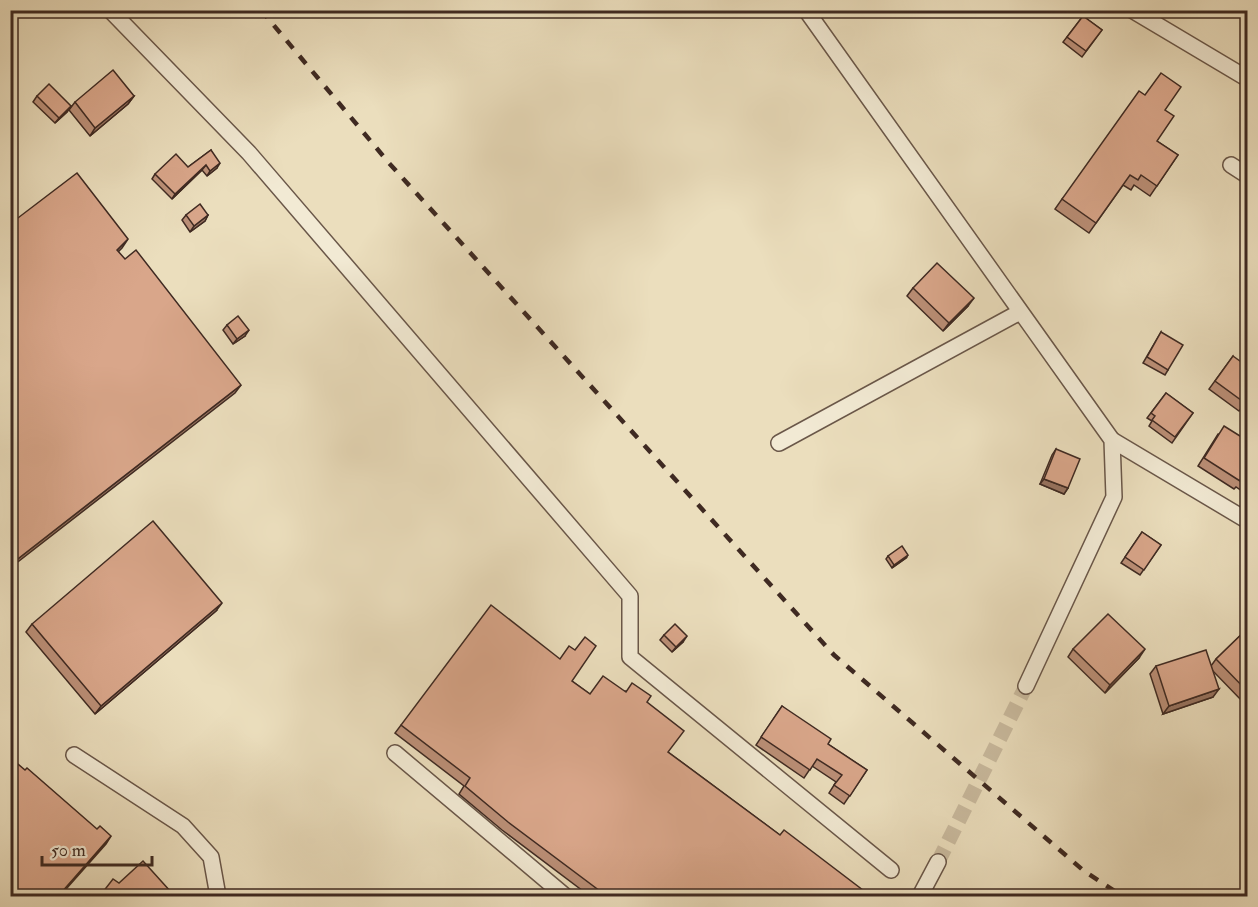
<svg xmlns="http://www.w3.org/2000/svg" width="1258" height="907" viewBox="0 0 1258 907" font-family="'IM FELL Double Pica',serif">
<style>
.lines{fill:none;stroke-linecap:round;stroke-linejoin:round}
.minor-tunnel{stroke:#c9ba9e;stroke-width:15;stroke-dasharray:15 8;stroke-linecap:butt}
.minor-casing{stroke:#6a5749;stroke-width:18}
.minor{stroke:#f2ead4;stroke-width:15}
.rail{stroke:#3f2a22;stroke-width:4.5;stroke-dasharray:10 10;stroke-linecap:butt}
.wall{fill:#bb8f77;stroke:#3f2a22;stroke-width:1.5}
.shaded-wall{fill:#987461;stroke:#3f2a22;stroke-width:1.5}
.building{fill:#d9a68a;stroke:#3f2a22;stroke-width:1.5}
</style>
<rect width="100%" height="100%" fill="#ebdebd"/>
<filter id="stains"><feTurbulence type="fractalNoise" baseFrequency=".00333" numOctaves="4"/><feColorMatrix values="0 0 0 0 .2 0 0 0 0 .09 0 0 0 0 .02 0 0 0 .5 -.17"/></filter>
<radialGradient id="worn" r=".72"><stop offset=".6" stop-color="#630" stop-opacity="0"/><stop offset="1" stop-color="#630" stop-opacity=".3"/></radialGradient>
<g class="lines">
<polyline class="minor-tunnel" points="938,862 1026,686"/>
<defs>
<g id="minor">
<polyline points="110,10 249,153 630,596 630,657 891,870"/>
<polyline points="806,10 1112,440 1114,497 1026,686"/>
<polyline points="1132,10 1248,79"/>
<polyline points="1231,165 1248,176"/>
<polyline points="1112,440 1248,521"/>
<polyline points="779,443 1020,312"/>
<polyline points="395,753 565,896"/>
<polyline points="74,755 183,826 211,857 218,896"/>
<polyline points="920,896 938,862"/>
</g>
</defs>
<use href="#minor" class="minor-casing"/>
<use href="#minor" class="minor"/>
<polyline class="rail" points="261,10 389,163 834,655 1084,871 1122,896"/>
</g>
<g class="wall">
<polygon points="1083,16 1102,30 1082,57 1063,42"/>
<polygon points="37,96 71,106 67,112 55,123 33,102"/>
<polygon points="134,96 128,104 90,136 69,110 75,102"/>
<polygon points="1165,110 1157,141 1178,155 1150,196 1134,185 1131,190 1123,185 1089,233 1055,209 1062,199"/>
<polygon points="211,150 217,168 207,176 202,170 172,199 152,179 155,174 188,167"/>
<polygon points="186,215 208,215 205,221 190,232 182,220"/>
<polygon points="913,288 968,306 943,331 907,296"/>
<polygon points="227,325 245,336 233,344 223,330"/>
<polygon points="1161,332 1168,370 1165,375 1143,363"/>
<polygon points="1233,356 1248,400 1239,411 1209,389"/>
<polygon points="1166,393 1193,413 1172,443 1149,426 1152,421 1147,418"/>
<polygon points="1218,434 1248,441 1248,495 1236,487 1234,489 1198,466"/>
<polygon points="1056,449 1068,488 1064,494 1040,484 1052,455"/>
<polygon points="1142,532 1161,545 1140,575 1121,563"/>
<polygon points="888,556 906,558 892,568 886,559"/>
<polygon points="216,611 95,714 26,632 32,624"/>
<polygon points="1248,628 1248,700 1244,703 1213,671 1213,697 1163,714 1150,674 1156,666 1211,666 1216,659"/>
<polygon points="664,635 683,642 672,652 660,640"/>
<polygon points="1073,649 1139,658 1105,693 1068,657"/>
<polygon points="560,659 572,681 590,694 626,691 647,702 668,752 780,835 872,897 591,897 502,830 459,794 464,786 395,733 401,725"/>
<polygon points="782,706 828,744 867,770 844,804 829,793 836,782 812,766 804,778 756,745"/>
</g>
<g class="shaded-wall">
<polygon points="134,96 128,104 90,136 95,128"/>
<polygon points="71,106 67,112 55,123 59,118"/>
<polygon points="220,163 217,168 207,176 210,171"/>
<polygon points="206,165 202,170 172,199 175,194"/>
<polygon points="208,215 205,221 190,232 194,226"/>
<polygon points="128,239 122,248 112,258 117,250"/>
<polygon points="974,298 968,306 943,331 949,323"/>
<polygon points="249,330 245,336 233,344 237,339"/>
<polygon points="241,385 235,393 10,568 10,565"/>
<polygon points="1044,479 1068,488 1064,494 1040,484"/>
<polygon points="908,555 906,558 892,568 894,565"/>
<polygon points="222,603 216,611 95,714 101,706"/>
<polygon points="687,636 683,642 672,652 676,647"/>
<polygon points="1145,649 1139,658 1105,693 1110,685"/>
<polygon points="1219,689 1213,697 1163,714 1169,706"/>
<polygon points="111,836 106,844 59,897"/>
</g>
<g class="building">
<polygon points="1083,16 1102,30 1086,51 1067,37"/>
<polygon points="113,70 134,96 95,128 75,102"/>
<polygon points="1161,73 1181,87 1165,110 1174,116 1157,141 1178,155 1157,186 1141,175 1138,180 1130,175 1096,223 1062,199 1139,91 1145,95"/>
<polygon points="49,84 71,106 59,118 37,96"/>
<polygon points="211,150 220,163 210,171 206,165 175,194 155,174 176,154 188,167"/>
<polygon points="77,173 128,239 117,250 125,259 136,250 241,385 10,565 10,224"/>
<polygon points="200,204 208,215 194,226 186,215"/>
<polygon points="937,263 974,298 949,323 913,288"/>
<polygon points="238,316 249,330 237,339 227,325"/>
<polygon points="1161,332 1183,345 1168,370 1147,357"/>
<polygon points="1233,356 1248,367 1248,399 1245,403 1215,381"/>
<polygon points="1166,393 1193,413 1175,437 1152,420 1155,416 1151,413"/>
<polygon points="1224,426 1248,441 1248,482 1241,478 1240,481 1204,458"/>
<polygon points="1056,449 1080,459 1068,488 1044,479"/>
<polygon points="153,521 222,603 101,706 32,624"/>
<polygon points="1142,532 1161,545 1144,570 1125,557"/>
<polygon points="902,546 908,555 894,565 888,556"/>
<polygon points="491,605 560,659 569,646 575,650 585,637 596,646 572,681 590,694 603,676 626,692 632,683 651,696 647,702 684,731 668,752 780,835 784,830 872,897 608,897 508,822 465,786 470,778 401,725"/>
<polygon points="1108,614 1145,649 1110,685 1073,649"/>
<polygon points="675,624 687,636 676,647 664,635"/>
<polygon points="1248,628 1248,692 1216,659"/>
<polygon points="1206,650 1219,689 1169,706 1156,666"/>
<polygon points="782,706 831,739 828,744 867,770 850,796 834,785 842,775 817,759 810,770 761,737"/>
<polygon points="12,759 25,770 27,768 97,829 100,826 111,836 61,893 65,897 10,897 10,760"/>
<polygon points="143,861 171,892 166,897 150,897 147,893 142,897 99,897 113,879 119,883"/>
</g>
<rect width="1258" height="907" fill="none" stroke="#ebdebd" stroke-width="36"/>
<rect x="12" y="12" width="1234" height="883" fill="none" stroke="#3f2a22" stroke-width="3"/>
<rect x="18" y="18" width="1222" height="871" fill="none" stroke="#3f2a22" stroke-width="1.5"/>
<path d="M42 856v9h110v-9" fill="none" stroke="#3f2a22" stroke-width="3"/>
<text x="51" y="856" font-size="18" fill="#3f2a22" stroke="#f2ead4" stroke-width="4.5" paint-order="stroke">50 m</text>
<rect width="100%" height="100%" filter="url(#stains)"/>
<rect width="100%" height="100%" fill="url(#worn)"/>
</svg>
